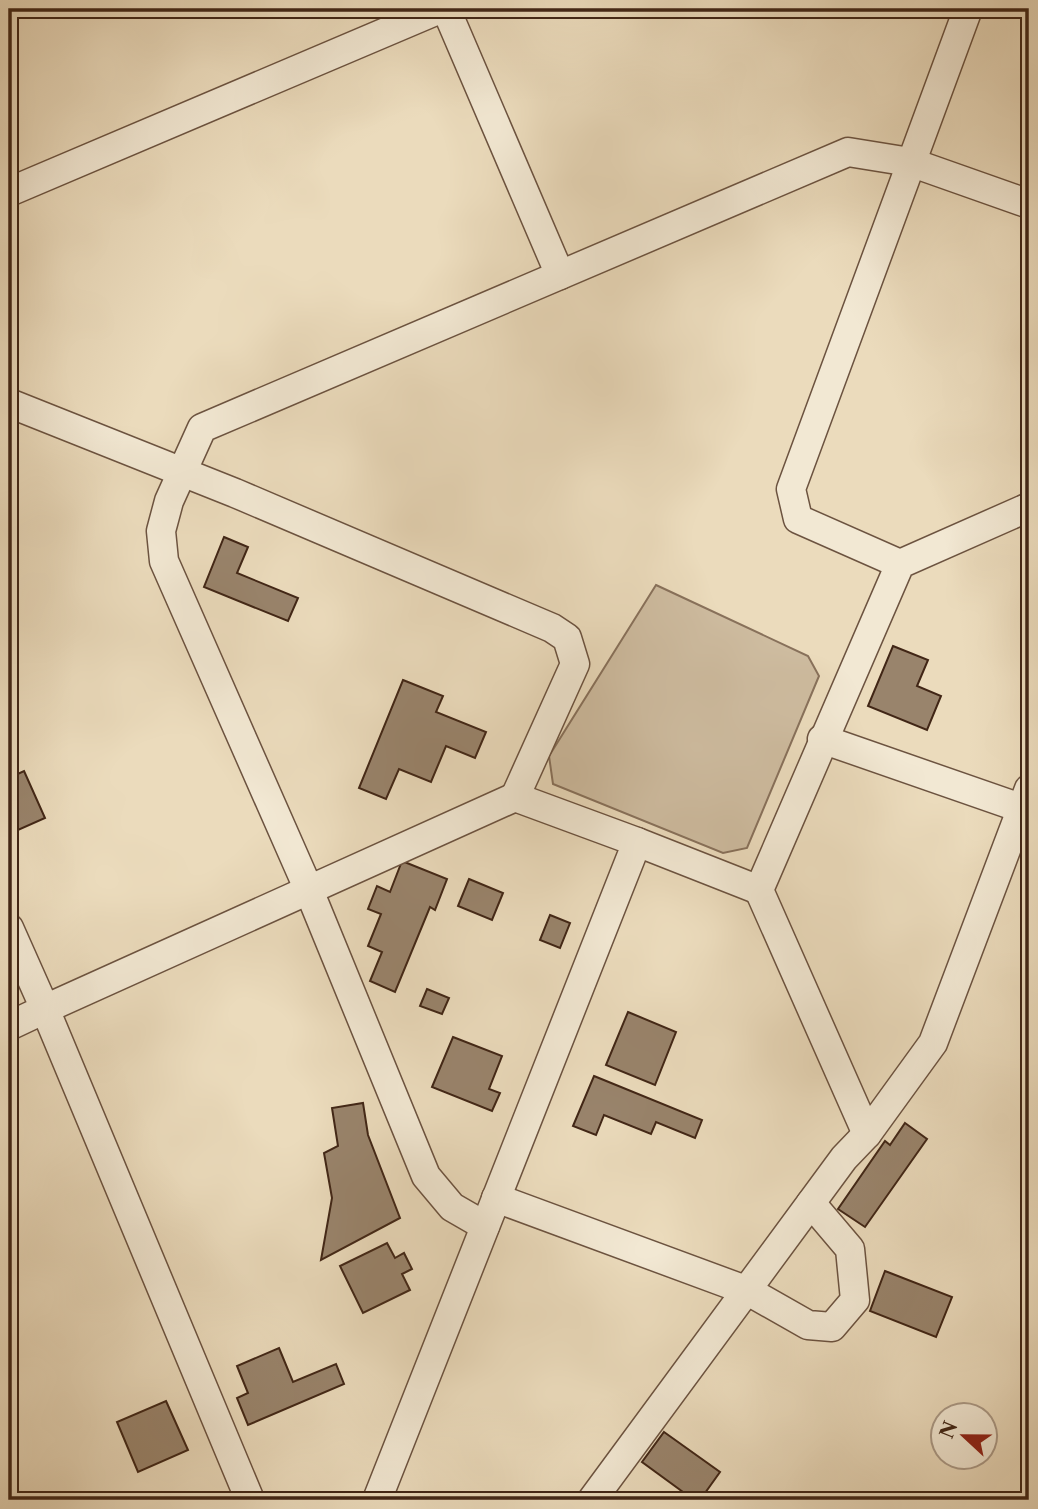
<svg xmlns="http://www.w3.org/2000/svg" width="1038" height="1509" viewBox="0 0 1038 1509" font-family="'Libre Caslon Text',serif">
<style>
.green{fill:#cebca0;stroke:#88715b;stroke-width:2}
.building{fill:#99846c;stroke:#412616;stroke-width:2}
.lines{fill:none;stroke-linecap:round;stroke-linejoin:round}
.minor-casing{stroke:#6c5340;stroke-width:31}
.minor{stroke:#f2e8d3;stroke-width:28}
</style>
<rect width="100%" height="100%" fill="#ebdbbc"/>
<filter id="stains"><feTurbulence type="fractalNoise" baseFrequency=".00286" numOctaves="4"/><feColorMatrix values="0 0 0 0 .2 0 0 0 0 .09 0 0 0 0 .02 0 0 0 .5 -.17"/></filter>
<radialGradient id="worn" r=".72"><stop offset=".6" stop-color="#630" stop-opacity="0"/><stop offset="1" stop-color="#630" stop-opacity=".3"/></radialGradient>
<polygon class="green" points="656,585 808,656 819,676 747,848 723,853 553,784 549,756"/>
<g class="building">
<polygon points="224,537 248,547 237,573 298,598 288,621 204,587"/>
<polygon points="893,646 928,660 917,686 941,696 927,730 868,706"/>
<polygon points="403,680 443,696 436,712 486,732 475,758 446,746 431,782 399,769 386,799 359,788"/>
<polygon points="24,771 45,818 9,834 9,778"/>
<polygon points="402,861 447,879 435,910 430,907 395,992 370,981 382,952 368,946 381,914 368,909 377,886 390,892"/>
<polygon points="469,879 503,893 492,920 458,906"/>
<polygon points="550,915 570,923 560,948 540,940"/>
<polygon points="427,989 449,998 442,1014 420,1006"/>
<polygon points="628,1012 676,1032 655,1085 606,1065"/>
<polygon points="453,1037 502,1056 489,1089 500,1093 492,1111 432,1087"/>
<polygon points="594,1076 702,1120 695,1138 656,1122 651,1134 604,1115 596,1135 573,1126"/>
<polygon points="363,1103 368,1135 400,1218 321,1260 332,1198 324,1153 338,1146 332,1108"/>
<polygon points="905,1123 927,1139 865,1227 838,1209 885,1141 890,1145"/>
<polygon points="387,1243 395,1258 404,1253 412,1269 402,1274 410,1290 363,1313 340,1266"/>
<polygon points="885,1271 952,1297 936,1337 870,1311"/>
<polygon points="279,1348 293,1382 336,1364 344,1384 248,1425 237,1398 248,1393 237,1366"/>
<polygon points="166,1401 188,1450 138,1472 117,1422"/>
<polygon points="664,1432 720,1472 700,1500 694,1500 642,1462"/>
</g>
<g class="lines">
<defs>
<g id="minor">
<polyline points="446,9 560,275"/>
<polyline points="9,192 440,9"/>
<polyline points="9,403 235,493 552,628 567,638 575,664 515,797"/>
<polyline points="900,564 798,519 791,489 968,9"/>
<polyline points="822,739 1029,811"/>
<polyline points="637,842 759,890"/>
<polyline points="9,928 45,1009 9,1026"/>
<polyline points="867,1134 759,890 900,564 1029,507"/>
<polyline points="496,1198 748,1291 808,1325 832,1327 855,1300 850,1249 811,1203"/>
<polyline points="485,1226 452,1207 426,1176 308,888 164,561 161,531 169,501 202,428 848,152 910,162 1029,204"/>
<polyline points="250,1500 45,1009 515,797 637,842 377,1500"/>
<polyline points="592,1500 844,1158 867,1134 933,1043 1029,789"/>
</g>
</defs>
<use href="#minor" class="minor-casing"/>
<use href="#minor" class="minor"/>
</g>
<rect width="1038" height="1509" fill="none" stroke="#ebdbbc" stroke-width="35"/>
<rect x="10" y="10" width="1017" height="1488" fill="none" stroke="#412616" stroke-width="3.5"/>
<rect x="18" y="18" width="1003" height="1474" fill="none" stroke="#412616" stroke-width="2"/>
<g transform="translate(964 1436) rotate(292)"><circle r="33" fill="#f2e8d3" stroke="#ab9a87" stroke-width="2"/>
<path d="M0-5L12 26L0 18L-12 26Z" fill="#8f2418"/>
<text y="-10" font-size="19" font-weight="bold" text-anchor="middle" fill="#412616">N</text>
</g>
<rect width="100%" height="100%" filter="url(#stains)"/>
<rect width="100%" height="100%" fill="url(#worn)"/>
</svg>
